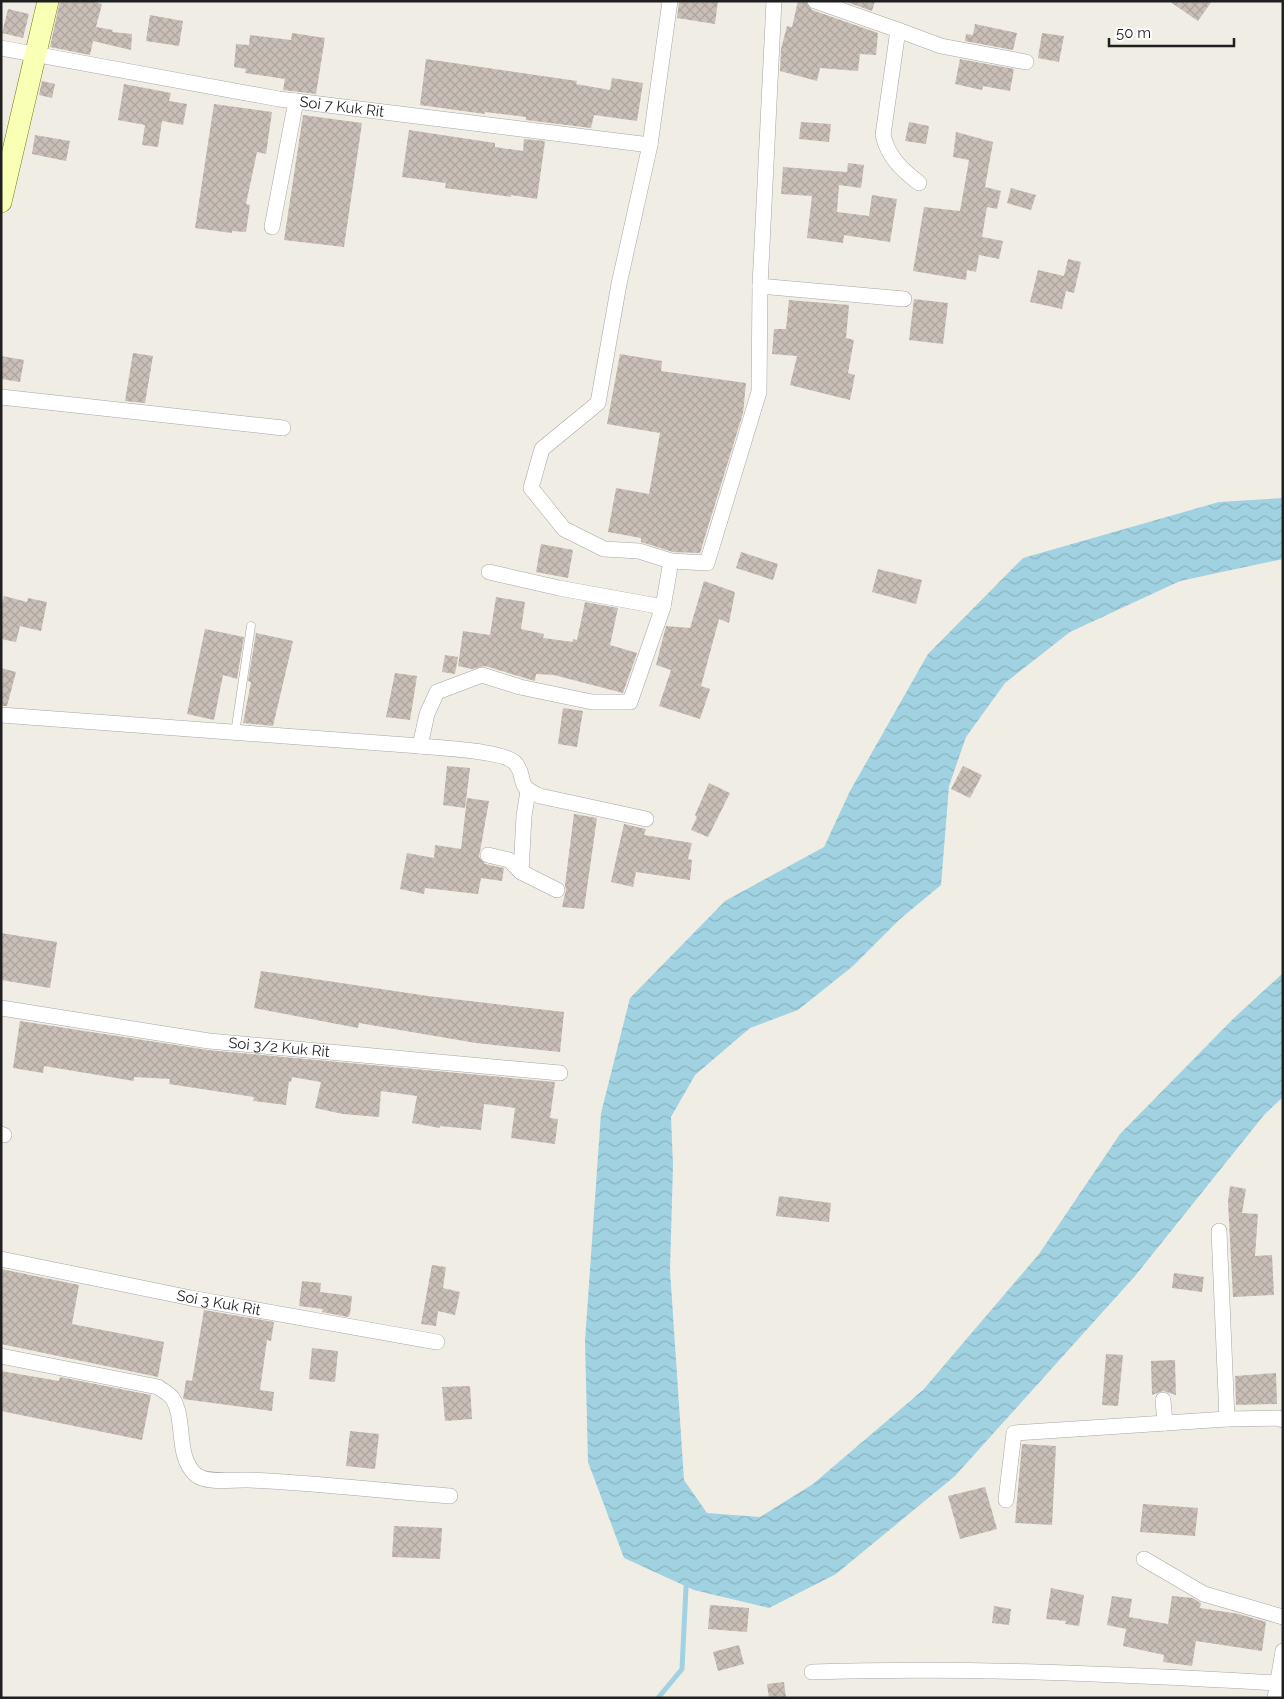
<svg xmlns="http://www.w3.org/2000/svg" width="1284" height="1699" viewBox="0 0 1284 1699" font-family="Raleway,sans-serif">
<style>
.water{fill:url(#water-waves)}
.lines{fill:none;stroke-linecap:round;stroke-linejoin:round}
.stream{stroke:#a1d2e2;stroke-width:5}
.building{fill:url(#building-cross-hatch)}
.lane-casing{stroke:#a6a6a6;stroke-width:9}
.street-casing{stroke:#a6a6a6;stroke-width:16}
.secondary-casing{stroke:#6c7c00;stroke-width:22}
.lane{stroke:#fff;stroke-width:8}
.street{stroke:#fff;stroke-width:15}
.secondary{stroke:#f9ffb4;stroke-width:21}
.labels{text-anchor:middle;stroke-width:4;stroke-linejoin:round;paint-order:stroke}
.street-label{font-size:15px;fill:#1f1f1f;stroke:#fff}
</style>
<defs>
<pattern id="water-waves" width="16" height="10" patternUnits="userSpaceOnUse" patternTransform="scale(1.25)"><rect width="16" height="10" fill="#a1d2e2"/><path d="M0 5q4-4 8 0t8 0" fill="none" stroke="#8ab4c1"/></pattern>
<pattern id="building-cross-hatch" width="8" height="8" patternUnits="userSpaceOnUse" patternTransform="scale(1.25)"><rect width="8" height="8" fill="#c9bfb7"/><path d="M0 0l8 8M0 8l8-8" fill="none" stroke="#aca49d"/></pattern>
</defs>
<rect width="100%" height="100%" fill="#f0ede4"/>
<polygon class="water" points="1283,498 1283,559 1180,581 1070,632 1005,683 966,737 949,786 941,885 900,919 853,966 798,1010 750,1028 695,1075 671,1117 673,1165 670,1270 684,1480 707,1513 760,1517 813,1484 923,1390 1039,1254 1120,1134 1233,1019 1283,973 1283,1097 1264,1115 1135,1276 955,1476 836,1574 769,1608 694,1590 624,1558 588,1462 585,1341 601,1113 630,998 725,901 824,847 850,791 928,654 1023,558 1219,502"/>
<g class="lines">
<polyline class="stream" points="658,1698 682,1669 686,1587"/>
</g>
<g class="building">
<polygon points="60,1 91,1 102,4 96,27 113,30 112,32 132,34 131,50 93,41 90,55 50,47"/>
<polygon points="679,1 718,1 715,24 677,18"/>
<polygon points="798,1 806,1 812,10 878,33 876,55 860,54 858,71 820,68 817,81 780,71 781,49 787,26 792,27"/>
<polygon points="844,1 875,1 872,11"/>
<polygon points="1169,1 1212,1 1198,21"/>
<polygon points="8,9 29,14 23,38 2,33"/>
<polygon points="150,15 183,21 179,46 146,41"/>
<polygon points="975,24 1017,33 1013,50 965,41 966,34 973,35"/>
<polygon points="292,33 325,38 316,94 283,90 285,79 245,73 246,69 234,67 236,44 249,45 250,35 291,40"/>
<polygon points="1042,33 1064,36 1059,62 1038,58"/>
<polygon points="426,59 577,81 576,84 610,90 612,78 643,83 637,121 594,115 591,128 526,120 526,117 485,112 485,114 420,105"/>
<polygon points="960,59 1014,69 1010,91 983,86 982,90 955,84"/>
<polygon points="42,81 55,84 52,98 39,95"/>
<polygon points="124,84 171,93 169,101 187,104 183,125 162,121 158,147 142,145 145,125 118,120"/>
<polygon points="214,104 272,112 266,154 257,152 246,204 250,205 246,232 232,231 232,233 195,228"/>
<polygon points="303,115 362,123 344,247 284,240"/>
<polygon points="801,122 831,124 829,142 799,139"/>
<polygon points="909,122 929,126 926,144 905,141"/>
<polygon points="409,130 495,143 495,147 523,151 524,139 545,141 537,199 511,195 511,197 445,188 446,183 402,177"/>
<polygon points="956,132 993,142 985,187 1001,191 997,209 987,207 982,237 1003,241 999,259 979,255 976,272 967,270 966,280 913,271 924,207 960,211 969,160 953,157"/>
<polygon points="35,135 70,141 66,161 32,154"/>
<polygon points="848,163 864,165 861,188 839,185 837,212 869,216 872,195 897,199 890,242 844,235 843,243 807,238 812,196 781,194 783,167 847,172"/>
<polygon points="1011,188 1036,195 1031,210 1007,203"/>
<polygon points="1068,259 1081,262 1074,293 1066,291 1062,309 1030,302 1038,270 1064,276"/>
<polygon points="914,299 948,303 943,344 909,340"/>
<polygon points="789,300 849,305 846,338 854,340 848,373 855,375 850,400 790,385 797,356 772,354 774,329 786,329"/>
<polygon points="133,353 153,356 145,403 125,401"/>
<polygon points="620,354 662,361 661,371 746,383 743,413 700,553 673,552 641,542 641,538 608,532 616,488 649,494 660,433 607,424"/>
<polygon points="1,356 24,360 20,382 1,379"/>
<polygon points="541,544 573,550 568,578 536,572"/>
<polygon points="741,552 778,564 773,580 736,568"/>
<polygon points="878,569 922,580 916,604 872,592"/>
<polygon points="704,581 735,592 729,623 719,619 701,686 710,689 700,719 659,706 671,670 656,665 666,626 690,628"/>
<polygon points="4,596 27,602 28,598 47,602 41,631 20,626 16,642 1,639 1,607"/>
<polygon points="496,597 525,602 521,629 544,634 543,638 573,642 573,639 577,640 585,602 618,608 610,645 637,653 623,693 554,675 536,674 535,681 485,666 472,669 458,666 463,631 490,635"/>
<polygon points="205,629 244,637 237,679 223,675 214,720 187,714"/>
<polygon points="256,633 293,641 273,726 243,723 251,682 248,681"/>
<polygon points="445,655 458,657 455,674 442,672"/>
<polygon points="1,668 16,672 7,706 1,706"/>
<polygon points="395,673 417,676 410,720 386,717"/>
<polygon points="563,708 583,711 577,747 558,744"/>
<polygon points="447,766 470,768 465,808 443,805"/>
<polygon points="963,766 982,775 970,798 951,789"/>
<polygon points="709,783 730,793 708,837 691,830 697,817 695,815"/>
<polygon points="467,798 489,801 479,857 485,864 504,868 502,881 481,878 478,894 425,888 424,894 400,889 407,853 434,858 435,845 461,849"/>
<polygon points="574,814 597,818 584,909 562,907 566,890 565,885"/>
<polygon points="624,824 646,829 644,835 692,843 688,859 692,860 690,880 636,872 633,887 611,882"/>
<polygon points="1,933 57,942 50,988 1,980"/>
<polygon points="261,971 428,996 564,1012 560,1052 476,1043 359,1023 358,1028 254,1008"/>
<polygon points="20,1021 208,1050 555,1082 550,1118 558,1119 555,1144 511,1138 515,1108 484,1104 481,1130 440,1126 440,1128 412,1123 417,1096 381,1091 379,1117 343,1114 315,1108 321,1082 292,1077 291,1082 289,1081 286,1105 253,1101 254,1097 169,1084 170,1079 134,1077 134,1081 44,1066 43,1073 13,1068"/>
<polygon points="1230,1186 1246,1189 1242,1213 1258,1214 1255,1256 1272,1255 1274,1295 1233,1297 1228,1202"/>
<polygon points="779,1196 831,1203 829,1222 776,1216"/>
<polygon points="432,1265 446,1267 443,1288 460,1292 455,1315 438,1311 436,1326 421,1324"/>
<polygon points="1,1269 79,1285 72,1324 164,1342 158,1377 1,1344"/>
<polygon points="1174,1273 1204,1277 1202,1292 1172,1288"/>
<polygon points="302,1281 321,1283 320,1292 352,1296 350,1314 348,1317 322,1312 323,1309 299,1306"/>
<polygon points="204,1310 274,1322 271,1341 267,1340 260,1390 274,1392 272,1411 183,1399 186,1380 192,1381"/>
<polygon points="312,1348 338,1351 335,1382 309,1379"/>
<polygon points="1106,1354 1123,1355 1118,1406 1102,1405"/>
<polygon points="1175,1360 1176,1395 1163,1391 1152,1395 1151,1361"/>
<polygon points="1,1371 59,1381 60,1377 151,1395 142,1440 1,1411"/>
<polygon points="1276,1373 1277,1404 1236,1405 1235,1376"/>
<polygon points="470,1386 472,1419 445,1421 442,1387"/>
<polygon points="350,1431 379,1434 375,1469 346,1466"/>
<polygon points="1022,1444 1056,1446 1052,1525 1015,1523"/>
<polygon points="985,1487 997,1529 960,1539 948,1496"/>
<polygon points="1143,1504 1198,1508 1195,1536 1140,1532"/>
<polygon points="394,1526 442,1528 440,1559 392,1557"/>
<polygon points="1051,1588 1084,1595 1079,1626 1065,1624 1066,1621 1046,1619"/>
<polygon points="1112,1596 1132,1599 1129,1617 1168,1624 1172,1596 1193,1598 1201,1603 1200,1608 1239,1614 1266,1622 1262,1651 1196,1641 1192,1666 1163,1662 1164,1655 1123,1646 1126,1629 1107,1625"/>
<polygon points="710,1605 749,1608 747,1632 708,1629"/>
<polygon points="994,1606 1011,1609 1009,1625 992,1623"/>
<polygon points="739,1645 744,1664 718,1671 713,1652"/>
<polygon points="784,1682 786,1698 769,1698 767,1684"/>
</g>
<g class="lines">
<defs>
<polyline id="lane" points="235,733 251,626"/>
<g id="street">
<polyline points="670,1 650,145 619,284 598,403 542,449 531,488 564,529 604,549 639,551 671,561 707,563 759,392 760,286 774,1"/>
<path d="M 815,1 L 898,30 L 883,135 C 888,157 902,170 919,183"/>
<polyline points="898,30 941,46 1026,62"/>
<path id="s1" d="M 1,48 L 279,99 L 650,145"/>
<polyline points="272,227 296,101"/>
<polyline points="760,286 904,299"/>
<polyline points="1,397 283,428"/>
<polyline points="489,572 559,588 663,607"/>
<polyline points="1,715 420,746 427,714 437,692 482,675 520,687 592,702 630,702 663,607 671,561"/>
<path d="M 420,746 C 438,748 506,750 516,764 C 528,780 514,785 540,796 L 646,819"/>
<polyline points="528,791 524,816 521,872 557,890"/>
<polyline points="488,855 509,860 521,872"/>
<path id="s2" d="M 1,1008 L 209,1041 L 560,1073"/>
<polyline points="1,1134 4,1135"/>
<polyline points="1219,1231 1227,1419"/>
<path id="s3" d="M 1,1259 L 191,1298 L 437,1342"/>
<path d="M 1,1356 L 158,1387 C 163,1391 170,1394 173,1399 C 186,1421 175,1456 196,1475 C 208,1484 235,1479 249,1480 C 316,1483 383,1491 450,1496"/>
<polyline points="1163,1400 1165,1423"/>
<polyline points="1006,1500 1014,1433 1227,1419 1279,1418 1283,1420"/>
<polyline points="1144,1559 1204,1594 1283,1617"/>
<path d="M 812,1672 C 968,1667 1120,1674 1277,1683"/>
<polyline points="1275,1698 1283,1651"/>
</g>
<polyline id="secondary" points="1,202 48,1"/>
</defs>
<use href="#lane" class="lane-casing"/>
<use href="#street" class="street-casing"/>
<use href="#secondary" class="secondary-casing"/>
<use href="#lane" class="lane"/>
<use href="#street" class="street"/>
<use href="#secondary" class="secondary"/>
</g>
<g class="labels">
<g class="street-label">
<text dy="5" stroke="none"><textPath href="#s1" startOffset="346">Soi 7 Kuk Rit</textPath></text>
<text dy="5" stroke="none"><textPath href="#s2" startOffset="281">Soi 3/2 Kuk Rit</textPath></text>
<text dy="5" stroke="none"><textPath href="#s3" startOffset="222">Soi 3 Kuk Rit</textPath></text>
</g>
</g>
<rect width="1284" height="1699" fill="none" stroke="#1f1f1f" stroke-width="5"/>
<path d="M1109 38v8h125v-8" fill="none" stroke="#1f1f1f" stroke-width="2.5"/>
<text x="1116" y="38" font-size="15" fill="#1f1f1f" stroke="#ffffff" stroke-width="4" paint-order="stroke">50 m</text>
</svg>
